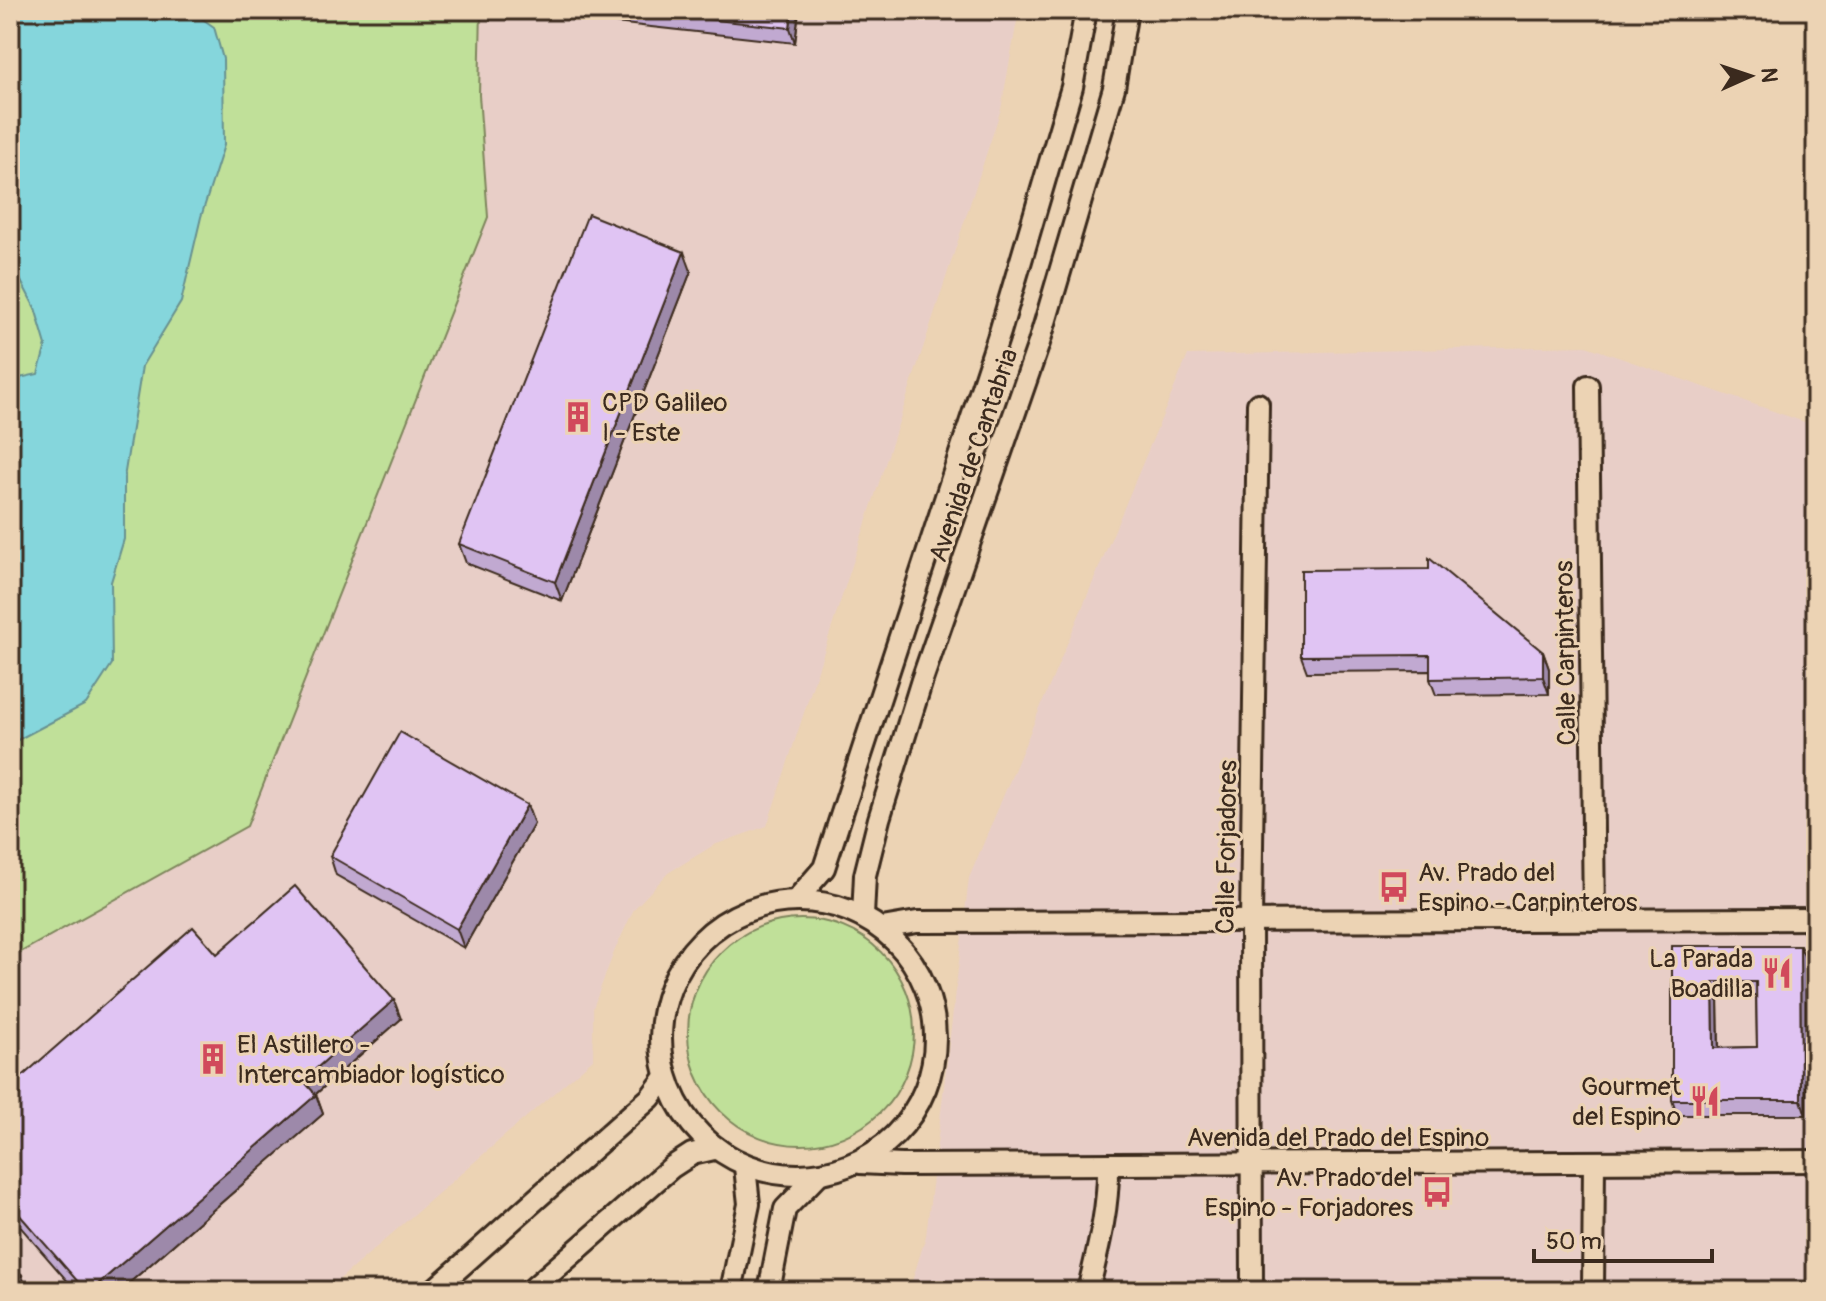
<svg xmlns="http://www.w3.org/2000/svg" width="1826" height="1301" viewBox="0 0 1826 1301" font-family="Pangolin,sans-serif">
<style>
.built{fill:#e8cec7}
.green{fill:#c0e099;stroke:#7e855c;stroke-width:2}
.water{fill:#85d6dc;stroke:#679190;stroke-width:2}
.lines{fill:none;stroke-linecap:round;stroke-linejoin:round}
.street-casing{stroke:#3b2a1e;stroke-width:26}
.street{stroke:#ecd3b4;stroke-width:20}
.wall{fill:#c1a9d1;stroke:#3b2a1e;stroke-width:2;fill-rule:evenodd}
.shaded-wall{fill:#9d89aa;stroke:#3b2a1e;stroke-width:2}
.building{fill:#e0c4f3;stroke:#3b2a1e;stroke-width:2;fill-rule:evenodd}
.labels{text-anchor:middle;stroke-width:6;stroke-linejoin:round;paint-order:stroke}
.poi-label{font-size:26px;fill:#3b2a1e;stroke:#ecd3b4;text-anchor:start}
.street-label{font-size:26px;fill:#3b2a1e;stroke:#ecd3b4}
</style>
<rect width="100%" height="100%" fill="#ecd3b4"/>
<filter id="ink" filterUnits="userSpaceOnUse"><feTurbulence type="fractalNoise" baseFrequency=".0125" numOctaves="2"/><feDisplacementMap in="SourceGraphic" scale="16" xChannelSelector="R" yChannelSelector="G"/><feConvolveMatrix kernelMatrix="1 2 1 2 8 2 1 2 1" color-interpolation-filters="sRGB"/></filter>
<g filter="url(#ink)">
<g class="built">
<polygon points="10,10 1019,10 1001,109 767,826 714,845 668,873 634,909 614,952 593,1008 593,1059 326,1291 10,1291"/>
<polygon points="1586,346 1816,426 1816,1291 909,1291 926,1236 969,878 1188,355"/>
</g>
<g class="green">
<polygon points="10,10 481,10 479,95 488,217 247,826 10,958"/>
<circle cx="801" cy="1032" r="113"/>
</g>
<polygon class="water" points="10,10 190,10 214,27 223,59 224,145 201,217 181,302 142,366 124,478 124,539 111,582 112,664 86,704 10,744 10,380 38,374 46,345 35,308 10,260"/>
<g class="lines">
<defs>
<g id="street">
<polyline points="1588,386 1594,920"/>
<polyline points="797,899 824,868 1000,332 1072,87 1086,10"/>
<circle cx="798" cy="1038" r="137"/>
<polyline points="863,916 865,875 879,819 922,680 1039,343 1114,88 1127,10"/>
<polyline points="882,928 917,922 1816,919"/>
<polyline points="860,1163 901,1165 1816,1161"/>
<polyline points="433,1291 635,1111 650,1098 665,1078"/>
<polyline points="530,1291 672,1167 692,1154 714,1149"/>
<polyline points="731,1291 749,1204 745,1167"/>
<polyline points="769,1291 785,1209 817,1176"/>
<path d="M 1088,1291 C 1098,1249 1109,1208 1108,1164"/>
<polyline points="1252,1291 1251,921 1258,404"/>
<polyline points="1593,1291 1594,1162"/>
</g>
</defs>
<use href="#street" class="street-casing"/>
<use href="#street" class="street"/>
</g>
<g class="wall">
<polygon points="515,10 799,10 795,43 516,12"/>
<polygon points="691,271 562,601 466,563 459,544"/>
<polygon points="1543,652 1549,669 1549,694 1436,695 1430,679 1430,671 1307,672 1301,656"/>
<polygon points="527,805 534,824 464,948 336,875 330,856"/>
<path d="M 1672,946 L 1806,960 L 1806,1115 L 1677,1115 L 1672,1100 ZM 1756,996 L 1757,1047 L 1719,1048 L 1718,997 Z"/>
<polygon points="217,954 401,1019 316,1094 323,1114 120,1291 76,1291 10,1215 10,1087"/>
</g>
<g class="shaded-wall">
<polygon points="792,10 799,10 795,43 790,28"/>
<polygon points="684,252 691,271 562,601 555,582"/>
<polygon points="1543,652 1549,669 1549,694 1543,677"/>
<polygon points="527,805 534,824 464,948 457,929"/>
<polygon points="1800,946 1806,960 1806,1115 1801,1100"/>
<polygon points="1713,982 1718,997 1719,1062 1714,1048"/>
<polygon points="394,1000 401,1019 310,1099 303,1080"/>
<polygon points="316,1095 323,1114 120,1291 90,1291"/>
<polygon points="22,1275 27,1291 10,1291 10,1285"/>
</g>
<g class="building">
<polygon points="624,10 792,10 790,28"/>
<polygon points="588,214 684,252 555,582 459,544"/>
<polygon points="1429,558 1543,652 1543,677 1430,679 1430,655 1301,656 1301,570 1429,569"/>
<polygon points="400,732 527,805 457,929 330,856"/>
<polygon points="295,886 394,1000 303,1080 316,1095 90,1291 86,1291 10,1204 10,1087 193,927 217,954"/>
<path d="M 1672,946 L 1800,946 L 1801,1100 L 1672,1100 ZM 1713,982 L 1756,982 L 1757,1047 L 1714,1048 Z"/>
<polygon points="10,1262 22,1275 10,1285"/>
</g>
</g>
<defs>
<symbol id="building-bare" viewBox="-9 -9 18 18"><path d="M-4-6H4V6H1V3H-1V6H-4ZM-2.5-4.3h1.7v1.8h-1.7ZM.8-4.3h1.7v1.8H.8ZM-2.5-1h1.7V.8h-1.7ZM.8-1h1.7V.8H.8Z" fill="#d1495b" stroke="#ecd3b4" stroke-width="2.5" paint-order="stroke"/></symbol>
<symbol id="bus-bare" viewBox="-9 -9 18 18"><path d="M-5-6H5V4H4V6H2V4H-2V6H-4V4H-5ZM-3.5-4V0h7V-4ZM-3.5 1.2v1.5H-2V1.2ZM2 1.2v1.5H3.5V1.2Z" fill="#d1495b" stroke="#ecd3b4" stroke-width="2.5" paint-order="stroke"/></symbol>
<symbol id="restaurant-bare" viewBox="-9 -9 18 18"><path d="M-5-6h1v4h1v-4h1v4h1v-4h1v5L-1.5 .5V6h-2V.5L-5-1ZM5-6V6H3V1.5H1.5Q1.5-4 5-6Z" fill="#d1495b" stroke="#ecd3b4" stroke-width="2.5" paint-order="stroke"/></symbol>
</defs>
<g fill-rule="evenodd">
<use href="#building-bare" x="556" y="395" width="44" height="44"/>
<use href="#bus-bare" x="1372" y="865" width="44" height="44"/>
<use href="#restaurant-bare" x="1755" y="951" width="44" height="44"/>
<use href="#building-bare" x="191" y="1037" width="44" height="44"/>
<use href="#restaurant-bare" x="1683" y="1079" width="44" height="44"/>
<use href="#bus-bare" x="1415" y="1170" width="44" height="44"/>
</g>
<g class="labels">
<g class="poi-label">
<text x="602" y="411">CPD Galileo<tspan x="602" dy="30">I - Este</tspan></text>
<text x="1418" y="881">Av. Prado del<tspan x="1418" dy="30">Espino - Carpinteros</tspan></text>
<text x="1753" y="967" text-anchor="end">La Parada<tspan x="1753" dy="30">Boadilla</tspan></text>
<text x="237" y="1053">El Astillero -<tspan x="237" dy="30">Intercambiador logístico</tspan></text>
<text x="1681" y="1095" text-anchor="end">Gourmet<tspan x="1681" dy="30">del Espino</tspan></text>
<text x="1413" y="1186" text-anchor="end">Av. Prado del<tspan x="1413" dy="30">Espino - Forjadores</tspan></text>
</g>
<g class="street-label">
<text transform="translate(973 455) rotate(-71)" y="9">Avenida de Cantabria</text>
<text transform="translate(1565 653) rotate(-91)" y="9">Calle Carpinteros</text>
<text transform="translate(1226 847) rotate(-89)" y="9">Calle Forjadores</text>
<text x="1338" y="1146">Avenida del Prado del Espino</text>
</g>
</g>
<rect width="1826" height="1301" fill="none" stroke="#ecd3b4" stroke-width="40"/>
<rect x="20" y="20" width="1786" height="1261" fill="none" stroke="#3b2a1e" stroke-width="3" filter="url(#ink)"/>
<g transform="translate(1750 76) rotate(87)" stroke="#ecd3b4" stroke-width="6" paint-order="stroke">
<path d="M0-6L14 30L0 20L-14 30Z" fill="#3b2a1e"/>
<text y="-12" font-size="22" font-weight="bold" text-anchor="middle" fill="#3b2a1e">N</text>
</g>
<path d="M1534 1249v12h178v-12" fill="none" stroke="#3b2a1e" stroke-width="4"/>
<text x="1546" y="1249" font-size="24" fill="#3b2a1e" stroke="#ecd3b4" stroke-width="6" paint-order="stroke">50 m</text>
</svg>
